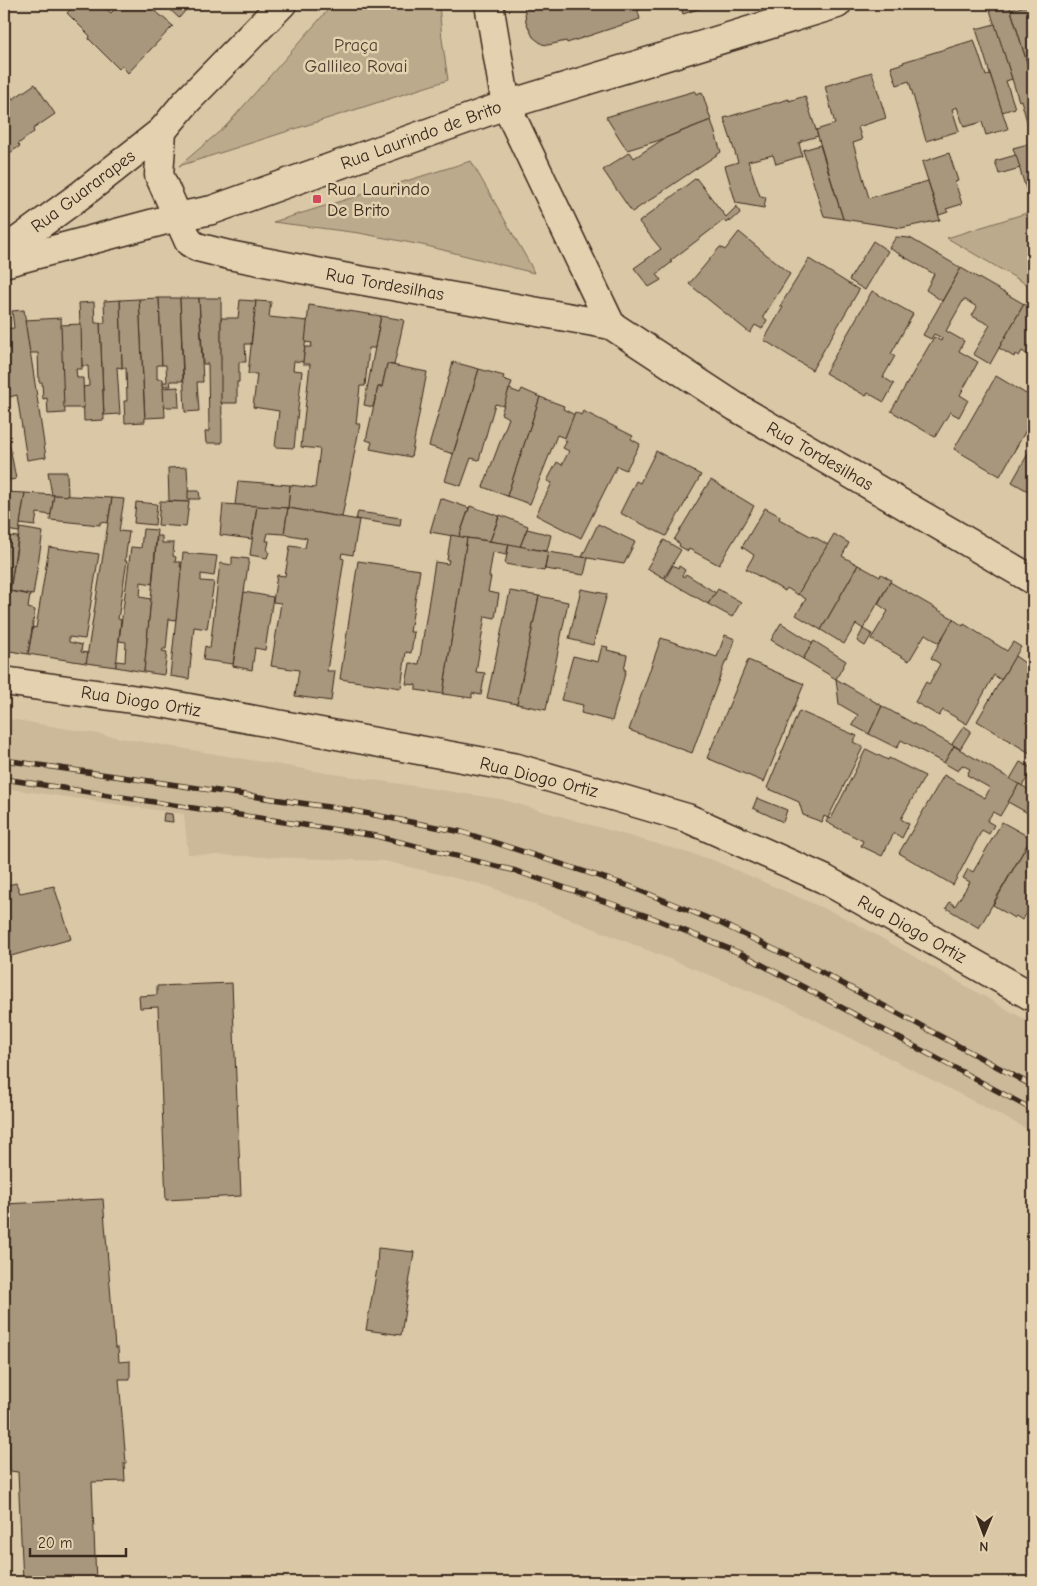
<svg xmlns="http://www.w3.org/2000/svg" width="1037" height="1586" viewBox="0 0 1037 1586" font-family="'Comic Neue',sans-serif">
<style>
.built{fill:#cbb999}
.green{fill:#bcaa8d;stroke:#7c6a56}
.building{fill:#a8977c;stroke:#3b2a1e}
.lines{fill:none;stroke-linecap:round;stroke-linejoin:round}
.minor-casing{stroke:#3b2a1e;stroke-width:31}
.minor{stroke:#e4d1af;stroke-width:28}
.rail-casing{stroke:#3b2a1e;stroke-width:5.5}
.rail{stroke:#e4d1af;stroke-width:4;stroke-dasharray:11;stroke-linecap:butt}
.poi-dot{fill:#d1495b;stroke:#e4d1af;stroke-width:2}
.labels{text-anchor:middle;stroke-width:5;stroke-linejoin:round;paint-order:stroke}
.park-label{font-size:18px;fill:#4e3d2f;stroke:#e4d1af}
.street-label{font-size:18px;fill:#3b2a1e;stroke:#e4d1af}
.poi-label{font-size:18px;fill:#3b2a1e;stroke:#e4d1af;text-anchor:start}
</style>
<rect width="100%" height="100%" fill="#dac7a6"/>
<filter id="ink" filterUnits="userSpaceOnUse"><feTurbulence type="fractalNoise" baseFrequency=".02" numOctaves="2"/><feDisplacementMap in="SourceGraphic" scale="10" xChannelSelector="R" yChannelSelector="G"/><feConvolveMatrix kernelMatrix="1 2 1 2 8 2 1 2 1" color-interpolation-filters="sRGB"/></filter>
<g filter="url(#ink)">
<polygon class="built" points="4,718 321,772 500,799 713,860 846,918 1033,1024 1033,1132 794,1009 488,886 385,861 188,854 184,814 4,788"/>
<g class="green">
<polygon points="333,4 439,4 442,39 448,80 179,166 226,126"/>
<polygon points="471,161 530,264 534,273 427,246 359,233 273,222"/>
<polygon points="1033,211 1033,288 947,238"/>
</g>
<g class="building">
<polygon points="75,4 101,4 111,13 120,4 147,4 173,26 128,73 122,66 119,69 89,39 90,36 67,13"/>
<polygon points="164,4 191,4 179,18"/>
<polygon points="524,4 636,4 640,19 567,43 566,41 548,45 542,44 533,37 526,22"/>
<polygon points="636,4 661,4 638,10"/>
<polygon points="680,4 706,4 707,6 683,14"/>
<polygon points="988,4 1009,4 1033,82 1033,124 1028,125 1021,100 1019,101"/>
<polygon points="1033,4 1033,82 1011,10"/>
<polygon points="995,24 1012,79 1006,81 1015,108 1002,112 976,29"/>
<polygon points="974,40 986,76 990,74 1008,129 986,135 982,122 964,127 957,107 952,109 959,131 926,141 909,81 897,85 891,67 904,63 903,62"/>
<polygon points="872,72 886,118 858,127 862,140 853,143 869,198 928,181 940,220 901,228 843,219 816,130 835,124 825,86"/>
<polygon points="35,84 55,114 33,129 34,132 18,144 20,146 4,157 4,86 13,99"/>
<polygon points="695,91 696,94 702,92 711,120 657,141 627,150 606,117"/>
<polygon points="805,96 818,136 801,141 802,142 799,143 802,156 776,164 773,155 748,161 760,196 766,197 764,208 736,203 725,166 738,162 724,118 789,99 789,101"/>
<polygon points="711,120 721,152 632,212 603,170 630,152 634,158 665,138"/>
<polygon points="1032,143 1033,149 1033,190 1027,192 1013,148"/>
<polygon points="820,145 843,219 824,216 803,150"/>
<polygon points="949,153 958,181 955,182 962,204 946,209 948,212 939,215 922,162"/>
<polygon points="1016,155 1020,168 999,174 995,161"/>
<polygon points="696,178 726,217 737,206 740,213 730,222 729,220 726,223 724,220 670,261 672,262 657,274 661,280 649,287 634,268 661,249 639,222"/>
<polygon points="739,232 790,274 763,317 767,320 762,329 755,325 750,333 689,284 720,247 725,250"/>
<polygon points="896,237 910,238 961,268 942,301 926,290 934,274 889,248"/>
<polygon points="873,241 888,251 865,290 849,280"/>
<polygon points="809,259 859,290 812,370 764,340 783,307 780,306"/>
<polygon points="961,268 1024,304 990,364 973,354 990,325 972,316 977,307 964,299 946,331 964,341 959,351 978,362 960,395 968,400 959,417 950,412 935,437 891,411 934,337 941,341 942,338 934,334 931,339 923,335"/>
<polygon points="872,291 913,314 891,354 895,356 883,377 894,384 884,402 868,393 866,396 825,373"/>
<polygon points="159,298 162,365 157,365 157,379 163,379 165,417 145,418 139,299"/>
<polygon points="159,298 180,298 183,381 170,381 171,386 163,386 163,382 167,382 166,365 162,365"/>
<polygon points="180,298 199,298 203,382 197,382 199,411 185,412"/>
<polygon points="199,298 221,298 222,443 206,443 205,432 209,431 208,364 203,364"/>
<polygon points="139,299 145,422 125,423 124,401 127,401 126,368 122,368 120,300"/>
<polygon points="120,300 122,368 117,367 120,414 104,415 100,323 105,323 104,301"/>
<polygon points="240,300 256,301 251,344 245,344 246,362 239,362 239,382 237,382 237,403 221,403 221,318 238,318"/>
<polygon points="256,301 271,302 269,317 308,321 303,362 294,361 293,370 302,371 294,448 275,447 279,411 253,407 257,374 248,374"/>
<polygon points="94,302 95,323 100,323 104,420 84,421 83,387 89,386 88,366 82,366 79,303"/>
<polygon points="1024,304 1033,310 1033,358 1022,351 1019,356 1015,354 1014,357 999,348"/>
<polygon points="309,305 381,316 375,348 369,348 365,386 360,386 356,424 360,424 342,517 288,508 290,485 315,488 320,449 301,447 310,364 303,364 303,362 305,347 311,347 312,343 305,342"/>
<polygon points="24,310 46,457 27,460 17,395 6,398 4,387 4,329 14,328 12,311"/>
<polygon points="381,316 404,320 394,365 387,364 382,387 378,387 373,407 364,405"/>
<polygon points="61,318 65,413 48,414 47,398 43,399 42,382 39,382 38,353 30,353 25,320"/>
<polygon points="81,324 82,369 76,369 77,378 83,378 84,408 64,408 61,325"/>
<polygon points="453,362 479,369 453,454 429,446"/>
<polygon points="387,364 427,372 411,457 370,449 372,442 366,440 378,387 382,387"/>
<polygon points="479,369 504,376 503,379 512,382 504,406 495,404 479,460 471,458 461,486 445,481"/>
<polygon points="996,376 1033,398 1033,418 1000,476 954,449"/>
<polygon points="178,387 179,407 164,407 163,388"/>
<polygon points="509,389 520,393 522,389 540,397 507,496 483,487 509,418 501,414"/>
<polygon points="540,397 564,406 563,409 575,415 565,438 557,435 530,504 507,496"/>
<polygon points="583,411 633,436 631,439 640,444 626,470 617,466 581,538 536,515 552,483 547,481 557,462 562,465 569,451 563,448 567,441 564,440 575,412 581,415"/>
<polygon points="4,415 16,479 4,481"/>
<polygon points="1033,445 1033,494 1012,482"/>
<polygon points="656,451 701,475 666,536 620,513 636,481 640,483"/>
<polygon points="187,467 189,502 169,501 168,468"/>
<polygon points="48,472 67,472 68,496 52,495"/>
<polygon points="711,480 754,506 719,565 689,549 688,551 679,546 680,544 674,540 706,487"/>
<polygon points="238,481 290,485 288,508 235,505"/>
<polygon points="188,491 199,491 200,499 188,499"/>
<polygon points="4,492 25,493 19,532 6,530 4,544"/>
<polygon points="25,493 54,495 51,515 37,513 35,526 20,524"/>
<polygon points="54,495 112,498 108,523 100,522 100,525 50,520"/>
<polygon points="112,498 124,499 119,531 129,532 125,561 127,561 118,619 121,620 116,667 86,663"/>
<polygon points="440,498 469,508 459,537 430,532"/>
<polygon points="160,501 189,502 186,527 158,525"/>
<polygon points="136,502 157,504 155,525 134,523"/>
<polygon points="223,504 257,506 252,539 220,535"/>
<polygon points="257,506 288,508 284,534 268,533 266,541 269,541 267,551 269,552 267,558 250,555"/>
<polygon points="470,506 499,516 490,541 459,537"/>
<polygon points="288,508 359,520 353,555 342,553 341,558 344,559 327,671 335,671 331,701 295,696 299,670 271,666 281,603 273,602 277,575 285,576 290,546 305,548 307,538 284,534"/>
<polygon points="765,508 780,516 779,519 812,537 813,536 828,545 798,595 787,588 785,591 746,569 754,555 742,547"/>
<polygon points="358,512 401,518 400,526 356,519"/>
<polygon points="500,515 528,526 520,547 490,541"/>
<polygon points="598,524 635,542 624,564 582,557"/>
<polygon points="20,528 43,532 33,595 10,591"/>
<polygon points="143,529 157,530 152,584 141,582 140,597 151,599 144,672 116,667 116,661 125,662 126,642 119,641 131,547 141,548"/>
<polygon points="527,529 551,535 547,551 520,547"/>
<polygon points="834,534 849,543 842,556 858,565 821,630 796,615 806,599 798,594"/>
<polygon points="451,535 467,538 443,694 416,690 416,685 406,684 410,663 419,664 435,562 448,564 449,560 447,560"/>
<polygon points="9,536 18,537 4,630 4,563 5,563"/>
<polygon points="157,536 162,536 162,543 174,543 173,556 176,557 175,562 181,562 180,567 182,567 176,620 169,619 166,649 163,649 162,651 167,652 164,675 144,672"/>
<polygon points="467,538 509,544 506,555 493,552 489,577 491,577 488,592 499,594 495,618 485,616 476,672 485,673 481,695 472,693 472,698 443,694"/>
<polygon points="664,540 681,550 664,578 647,568"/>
<polygon points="509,544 548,552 544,571 505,564"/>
<polygon points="49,547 99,554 85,639 69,637 69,642 82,645 81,652 88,653 86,663 28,654 33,627 36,628"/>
<polygon points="548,552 588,558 584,575 545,569"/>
<polygon points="183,553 217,556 214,576 201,574 201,581 214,582 207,629 194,627 189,679 170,676"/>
<polygon points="232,557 249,559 233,664 203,660 205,646 210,648 220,563 232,565"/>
<polygon points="358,561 420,570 410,632 414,632 411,653 406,652 401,688 340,679"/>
<polygon points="673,565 678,568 679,566 685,570 682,576 684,577 686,574 716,593 708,604 665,579"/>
<polygon points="858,565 880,577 881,574 891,580 863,629 856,624 844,644 821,630"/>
<polygon points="890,582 954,619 939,643 925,634 909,661 871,639 888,611 878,604"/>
<polygon points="581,589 607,594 593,645 569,639"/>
<polygon points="718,589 741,602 732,617 708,604"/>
<polygon points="10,591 30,595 28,608 35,610 28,654 4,650 4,630"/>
<polygon points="510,591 539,596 517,704 487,698"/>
<polygon points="244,592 273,597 265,650 255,648 252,670 233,666"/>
<polygon points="539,596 568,602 546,710 517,704"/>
<polygon points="953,619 963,626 964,624 1007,651 1013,642 1021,647 1001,680 994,675 967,724 943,710 939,716 915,702 926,682 929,684 940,664 931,658"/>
<polygon points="781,623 813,643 803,659 771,640"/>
<polygon points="863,629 872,634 865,646 857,641"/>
<polygon points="725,635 735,639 731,652 728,661 726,660 692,753 629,730 661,638 717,657"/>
<polygon points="814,641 846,661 836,679 803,659"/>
<polygon points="602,646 608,647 607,650 627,655 624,670 626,670 612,721 581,713 583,705 561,700 573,656 598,662"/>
<polygon points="1015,656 1025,663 1026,661 1033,665 1033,755 977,721"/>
<polygon points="748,660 804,684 764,782 707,758"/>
<polygon points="836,679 882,706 869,734 852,725 858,715 839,704"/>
<polygon points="882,706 954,746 944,763 901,740 897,748 869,734"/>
<polygon points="799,711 857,736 853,742 863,747 828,818 824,816 822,822 803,815 799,802 767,788"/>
<polygon points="964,726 971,731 960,749 952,744"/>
<polygon points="954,746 1019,784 1000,816 993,812 987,821 994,825 989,834 982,830 953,885 899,853 944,775 985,798 990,788 967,775 970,769 962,765 958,771 944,763"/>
<polygon points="866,749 888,760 889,758 925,776 901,819 909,824 902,838 894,833 882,856 861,846 863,841 826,822 828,818 831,819"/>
<polygon points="1020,762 1033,769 1022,786 1010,779"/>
<polygon points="1019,784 1033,792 1033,816 1008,802"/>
<polygon points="757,798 787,810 783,822 753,808"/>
<polygon points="164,813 172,814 173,822 163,821"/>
<polygon points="1002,822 1031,838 979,928 946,908 950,902 955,906 970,882 963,878 968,869 973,872"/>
<polygon points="1031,838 1033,840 1033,901 1031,905 1033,907 1033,911 1031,916 1027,913 1022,920 1016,916 1014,918 993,905"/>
<polygon points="16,883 20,893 54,886 71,939 4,958 4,886"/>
<polygon points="232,983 241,1196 166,1200 158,1007 140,1008 139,996 157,995 157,986"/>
<polygon points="103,1199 115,1348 118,1348 119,1362 130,1361 130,1379 119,1379 126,1463 124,1463 125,1481 92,1482 96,1582 23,1582 18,1472 10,1471 4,1320 4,1204"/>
<polygon points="378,1248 414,1252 401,1335 366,1330 377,1269"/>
</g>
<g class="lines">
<defs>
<g id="minor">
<polyline points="489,4 506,105 611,325"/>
<polyline points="162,131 159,175 189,242 197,247 229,255 353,279 611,325 736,407 1033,580"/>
<polyline points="4,251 82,194 162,131 186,102 282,4"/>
<polyline points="4,263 177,217 212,210 506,105 837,4"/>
<polyline points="4,681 167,704 517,768 687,818 824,879 1033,997"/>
</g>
</defs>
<use href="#minor" class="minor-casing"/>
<use href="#minor" class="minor"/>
<defs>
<g id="rail">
<polyline points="4,760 349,810 462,832 629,886 722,924 821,972 1033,1086"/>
<polyline points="4,779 376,836 516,871 653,918 742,954 1033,1110"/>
</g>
</defs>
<use href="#rail" class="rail-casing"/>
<use href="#rail" class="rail"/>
</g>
</g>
<rect class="poi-dot" x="312" y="194" width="10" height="10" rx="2.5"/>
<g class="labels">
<g class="park-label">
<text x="356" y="51">Praça<tspan x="356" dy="21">Gallileo Rovai</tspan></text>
</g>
<g class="street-label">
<text transform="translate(421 135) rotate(-20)" y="6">Rua Laurindo de Brito</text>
<text transform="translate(83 191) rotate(-37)" y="6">Rua Guararapes</text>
<text transform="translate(385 284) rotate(10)" y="6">Rua Tordesilhas</text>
<text transform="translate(820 456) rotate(30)" y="6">Rua Tordesilhas</text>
<text transform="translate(141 701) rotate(9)" y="6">Rua Diogo Ortiz</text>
<text transform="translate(539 777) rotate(14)" y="6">Rua Diogo Ortiz</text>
<text transform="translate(912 929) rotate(29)" y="6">Rua Diogo Ortiz</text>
</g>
<g class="poi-label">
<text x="327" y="195">Rua Laurindo<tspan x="327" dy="21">De Brito</tspan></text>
</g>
</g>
<rect width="1037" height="1586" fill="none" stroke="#e4d1af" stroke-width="20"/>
<rect x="10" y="10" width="1017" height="1566" fill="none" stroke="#3b2a1e" stroke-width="2" filter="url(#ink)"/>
<g transform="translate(984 1534) rotate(181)" stroke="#e4d1af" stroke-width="4" paint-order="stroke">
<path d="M0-4L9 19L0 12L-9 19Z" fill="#3b2a1e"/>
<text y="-8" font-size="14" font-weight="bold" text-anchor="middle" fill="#3b2a1e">N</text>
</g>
<path d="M30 1548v8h96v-8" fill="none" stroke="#3b2a1e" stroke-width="2.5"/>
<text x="38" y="1548" font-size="15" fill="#3b2a1e" stroke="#e4d1af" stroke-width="4" paint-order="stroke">20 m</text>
</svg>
